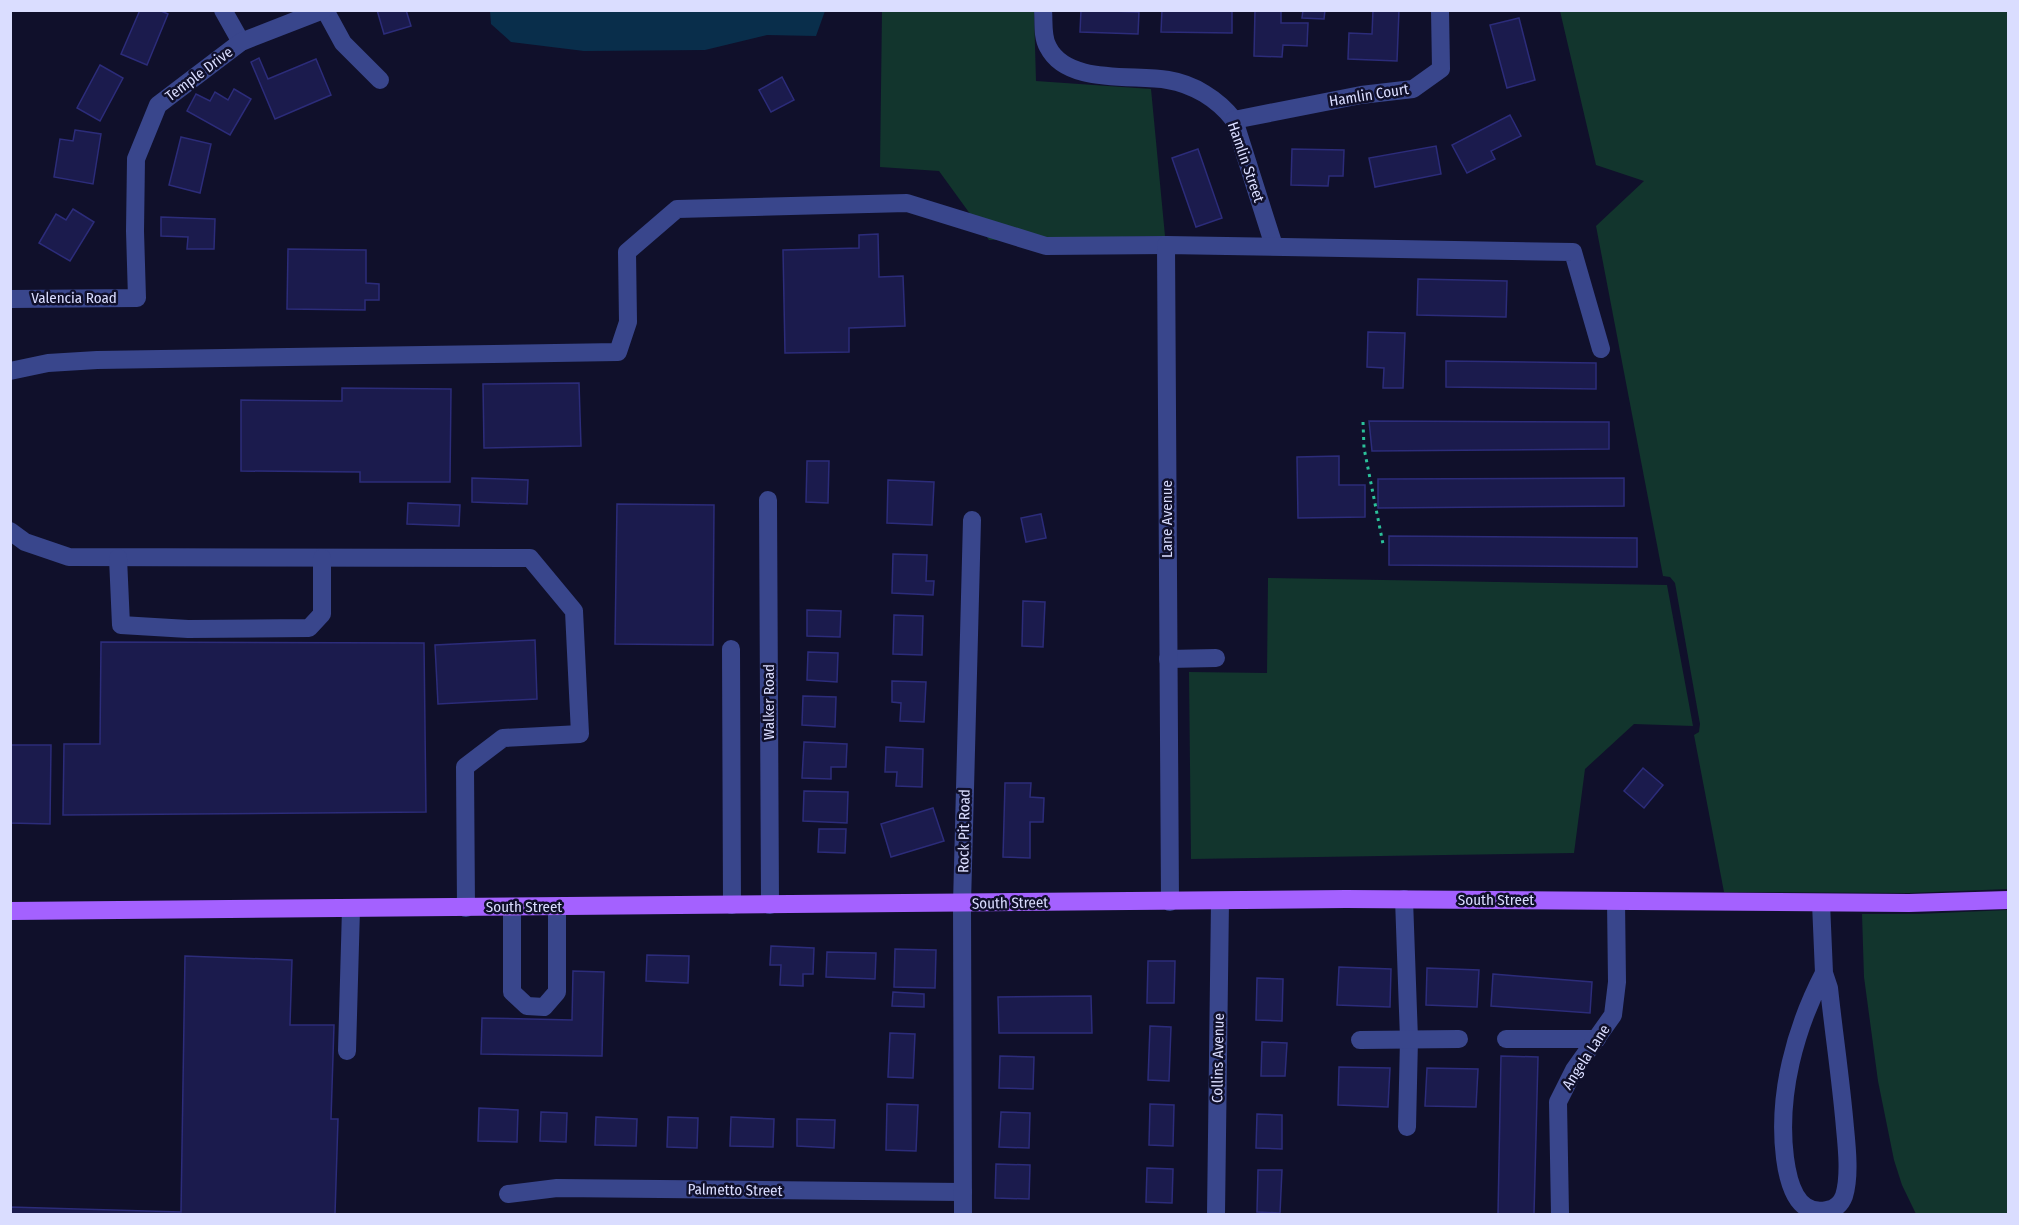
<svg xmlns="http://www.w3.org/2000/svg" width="2019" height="1225" viewBox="0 0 2019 1225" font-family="'Fira Sans Condensed',sans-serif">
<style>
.green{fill:#12352d}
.water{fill:#092e4b}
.building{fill:#1b1b4d;stroke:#2c2c7a;stroke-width:1.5}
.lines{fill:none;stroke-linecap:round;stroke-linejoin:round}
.path{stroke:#2bc19a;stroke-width:3;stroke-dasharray:3 4.5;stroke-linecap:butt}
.minor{stroke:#39468c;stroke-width:18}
.major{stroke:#a461ff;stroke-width:18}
.labels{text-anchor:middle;stroke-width:5;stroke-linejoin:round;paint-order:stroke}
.street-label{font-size:15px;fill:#daddff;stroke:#10102b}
</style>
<rect width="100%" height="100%" fill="#10102b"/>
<g class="green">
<polygon points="882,11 1034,11 1036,81 1151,89 1165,236 989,240 939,171 880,167"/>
<polygon points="1560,11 2008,11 2008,889 1909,893 1724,892 1694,735 1699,732 1700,724 1675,583 1670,577 1663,576 1596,226 1644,181 1596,165"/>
<polygon points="1268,578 1667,585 1693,726 1634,724 1585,769 1574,853 1191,859 1189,672 1267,673"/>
<polygon points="2008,910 2008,1214 1916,1214 1902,1185 1894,1160 1878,1081 1864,977 1862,914 1918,914"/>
</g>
<polygon class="water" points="490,11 490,10 825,11 816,36 767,35 705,50 584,51 511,42 491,24"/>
<g class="building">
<polygon points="140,10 159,10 168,14 147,65 121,54"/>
<polygon points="377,10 406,10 411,26 384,34"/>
<polygon points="1081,10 1139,12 1138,34 1080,32"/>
<polygon points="1162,10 1232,10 1232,33 1161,32"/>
<polygon points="1255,10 1281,10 1281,23 1308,23 1307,46 1283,45 1282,57 1254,56"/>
<polygon points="1303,10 1325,10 1324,19 1302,18"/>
<polygon points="1373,10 1399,10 1397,61 1348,59 1349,33 1372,34"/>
<polygon points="1519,18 1535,80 1507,88 1490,25"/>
<polygon points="259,58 268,79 316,59 331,95 275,119 251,62"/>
<polygon points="100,65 123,78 100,121 77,108"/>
<polygon points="782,77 794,100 771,112 759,90"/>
<polygon points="234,89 251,99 230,135 187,111 196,94 210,101 215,92 228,100"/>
<polygon points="1510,115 1521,136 1491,151 1495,159 1467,173 1452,145"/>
<polygon points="75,130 101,134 93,184 54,177 60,139 73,141"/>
<polygon points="181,137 211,144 200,193 169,185"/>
<polygon points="1436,146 1441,174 1375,187 1369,158"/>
<polygon points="1198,149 1222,218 1196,227 1172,158"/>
<polygon points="1292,149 1344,150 1343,176 1329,176 1328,186 1291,185"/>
<polygon points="73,209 94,222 70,261 39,243 56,214 66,220"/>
<polygon points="161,217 215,219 214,249 187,249 188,237 161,236"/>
<polygon points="878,234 879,277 903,276 905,326 849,328 849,352 785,353 783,250 859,248 859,235"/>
<polygon points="288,249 366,250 366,283 379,284 379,300 365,300 365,310 287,309"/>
<polygon points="1418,279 1507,281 1506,317 1417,315"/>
<polygon points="1368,332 1405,333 1403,388 1383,388 1384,368 1367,367"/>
<polygon points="1446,361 1596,363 1596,389 1446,387"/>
<polygon points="579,383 581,446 484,448 483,384"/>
<polygon points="342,388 451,389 450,482 360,482 360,472 241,471 241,400 342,401"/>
<polygon points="1369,421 1609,422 1609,449 1372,451"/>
<polygon points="1339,456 1339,485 1365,485 1365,517 1298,518 1297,457"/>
<polygon points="807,461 829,461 828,503 806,502"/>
<polygon points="472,478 528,480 527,504 472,502"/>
<polygon points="1624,478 1624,506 1378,508 1378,479"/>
<polygon points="888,480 934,482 932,525 887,523"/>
<polygon points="408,503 460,505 459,526 407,524"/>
<polygon points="617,504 714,505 713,645 615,644"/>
<polygon points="1041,514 1046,538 1026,542 1021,518"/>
<polygon points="1389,536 1637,538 1637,567 1389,565"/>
<polygon points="893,554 927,555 926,581 934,581 933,595 892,593"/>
<polygon points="1023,601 1045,602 1043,647 1022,646"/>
<polygon points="807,610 841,611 840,637 807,636"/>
<polygon points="894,615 923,616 922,655 893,654"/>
<polygon points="535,640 537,699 438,704 435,645"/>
<polygon points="101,642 424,643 426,812 63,815 64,744 100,744"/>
<polygon points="808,652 838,653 837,682 807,680"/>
<polygon points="892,681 926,682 924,722 900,721 901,703 892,702"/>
<polygon points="803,696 836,697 835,727 802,725"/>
<polygon points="804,742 847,744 846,767 831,767 831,779 802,778"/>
<polygon points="10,745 51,745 50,824 10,823"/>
<polygon points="886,747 923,749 922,787 896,786 897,772 885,772"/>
<polygon points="1643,768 1663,785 1644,808 1624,791"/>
<polygon points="1005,783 1031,783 1030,797 1044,798 1043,822 1030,822 1030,858 1003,857"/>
<polygon points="804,791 848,792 847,823 803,821"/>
<polygon points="933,808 944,841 891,857 881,824"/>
<polygon points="819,829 846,829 845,853 818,852"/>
<polygon points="771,946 814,948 813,974 803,974 803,986 780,985 781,965 770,965"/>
<polygon points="895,949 936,950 935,988 894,987"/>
<polygon points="827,952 876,953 875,979 826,977"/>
<polygon points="647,955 689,956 688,983 646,981"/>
<polygon points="185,956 292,960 290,1025 334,1025 331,1119 338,1119 335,1214 10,1214 10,1207 181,1212"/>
<polygon points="1148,961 1175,961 1174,1003 1147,1003"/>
<polygon points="1339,967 1391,969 1390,1007 1337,1005"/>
<polygon points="1427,968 1479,970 1477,1007 1426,1005"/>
<polygon points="573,971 604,972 602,1056 481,1054 482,1018 572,1020"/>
<polygon points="1493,974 1592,982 1590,1013 1491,1006"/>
<polygon points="1257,978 1283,979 1282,1021 1256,1020"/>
<polygon points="893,992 924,994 924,1007 892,1006"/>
<polygon points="1091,996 1092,1033 999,1033 998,997"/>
<polygon points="1150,1026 1171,1027 1169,1081 1148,1080"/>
<polygon points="890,1033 915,1034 913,1078 888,1077"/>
<polygon points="1262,1042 1287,1043 1285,1076 1261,1076"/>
<polygon points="1000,1056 1034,1057 1033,1089 999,1088"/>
<polygon points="1501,1056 1538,1057 1534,1214 1498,1214"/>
<polygon points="1339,1067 1390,1068 1388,1107 1338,1105"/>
<polygon points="1427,1068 1478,1069 1476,1107 1425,1106"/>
<polygon points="887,1104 918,1105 916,1151 886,1150"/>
<polygon points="1150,1104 1174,1105 1173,1146 1149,1145"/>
<polygon points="479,1108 518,1110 517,1142 478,1141"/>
<polygon points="541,1112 567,1113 566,1142 540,1141"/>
<polygon points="1001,1112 1030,1113 1029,1148 999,1147"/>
<polygon points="1257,1114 1282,1115 1282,1149 1256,1148"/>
<polygon points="596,1117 637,1119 636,1146 595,1145"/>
<polygon points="668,1117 698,1118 697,1148 667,1147"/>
<polygon points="731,1117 774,1119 773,1147 730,1146"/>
<polygon points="797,1119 835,1120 834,1148 797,1146"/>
<polygon points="996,1164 1030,1165 1029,1199 995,1198"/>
<polygon points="1147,1168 1173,1169 1172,1203 1146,1202"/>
<polygon points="1258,1170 1282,1170 1280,1213 1257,1212"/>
</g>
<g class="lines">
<polyline class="path" points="1363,422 1364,448 1383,544"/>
<g class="minor">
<polyline points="223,10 241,42"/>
<polyline points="325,10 343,43 380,80"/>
<path d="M 1043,10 C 1044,22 1042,37 1048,47 C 1067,85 1132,74 1168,80 C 1193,84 1218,99 1234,120 L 1274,246"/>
<polyline points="1234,120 1361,95 1413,89 1441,69 1440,10"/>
<polyline points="10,299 137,298 135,231 136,159 158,105 241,42 323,10"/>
<polyline points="10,371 48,363 97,360 618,352 628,322 627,252 677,209 907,203 1046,246 1166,245"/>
<polyline points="768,500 770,905"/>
<polyline points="10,531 25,542 69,557 530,558 574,611 580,734 503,738 465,767 466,908"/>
<polyline points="118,558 121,625 188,629 309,628 322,614 322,558"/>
<polyline points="731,649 732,905"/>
<polyline points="1168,659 1216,658"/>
<polyline points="1404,899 1409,1039 1407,1127"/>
<polyline points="1170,902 1166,245 1573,252 1601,349"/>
<path d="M 1821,903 L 1824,973 L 1829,988 C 1834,1035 1841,1081 1845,1128 C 1847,1148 1850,1177 1844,1196 C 1841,1204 1835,1209 1827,1210 C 1796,1217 1788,1181 1785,1158 C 1777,1095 1795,1029 1824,973"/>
<polyline points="512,907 512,992 527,1006 544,1007 557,992 557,907"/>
<polyline points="1506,1039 1597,1039"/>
<polyline points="1360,1040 1459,1039"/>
<polyline points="347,1051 351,909"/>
<polyline points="508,1194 557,1188 963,1192"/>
<polyline points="963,1214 962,904 972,520"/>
<polyline points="1216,1214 1220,901"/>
<polyline points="1560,1214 1558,1102 1574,1070 1613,1015 1617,982 1616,901"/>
</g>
<polyline class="major" points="10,911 1346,899 1909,903 2008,900"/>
</g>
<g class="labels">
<g class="street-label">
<text transform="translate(199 74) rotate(-37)" y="5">Temple Drive</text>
<text transform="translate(1369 95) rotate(-9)" y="5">Hamlin Court</text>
<text transform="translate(1246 162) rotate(71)" y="5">Hamlin Street</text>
<text x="74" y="303">Valencia Road</text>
<text transform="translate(1167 519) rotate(-90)" y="5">Lane Avenue</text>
<text transform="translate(769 702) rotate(-90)" y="5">Walker Road</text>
<text transform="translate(964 831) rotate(-89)" y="5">Rock Pit Road</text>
<text x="1496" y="905">South Street</text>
<text transform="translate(1010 903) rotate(-1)" y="5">South Street</text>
<text x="524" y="912">South Street</text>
<text transform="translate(1586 1057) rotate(-57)" y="5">Angela Lane</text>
<text transform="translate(1218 1058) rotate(-89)" y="5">Collins Avenue</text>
<text transform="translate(735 1190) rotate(1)" y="5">Palmetto Street</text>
</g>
</g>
<rect width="2019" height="1225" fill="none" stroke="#daddff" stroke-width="24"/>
</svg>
